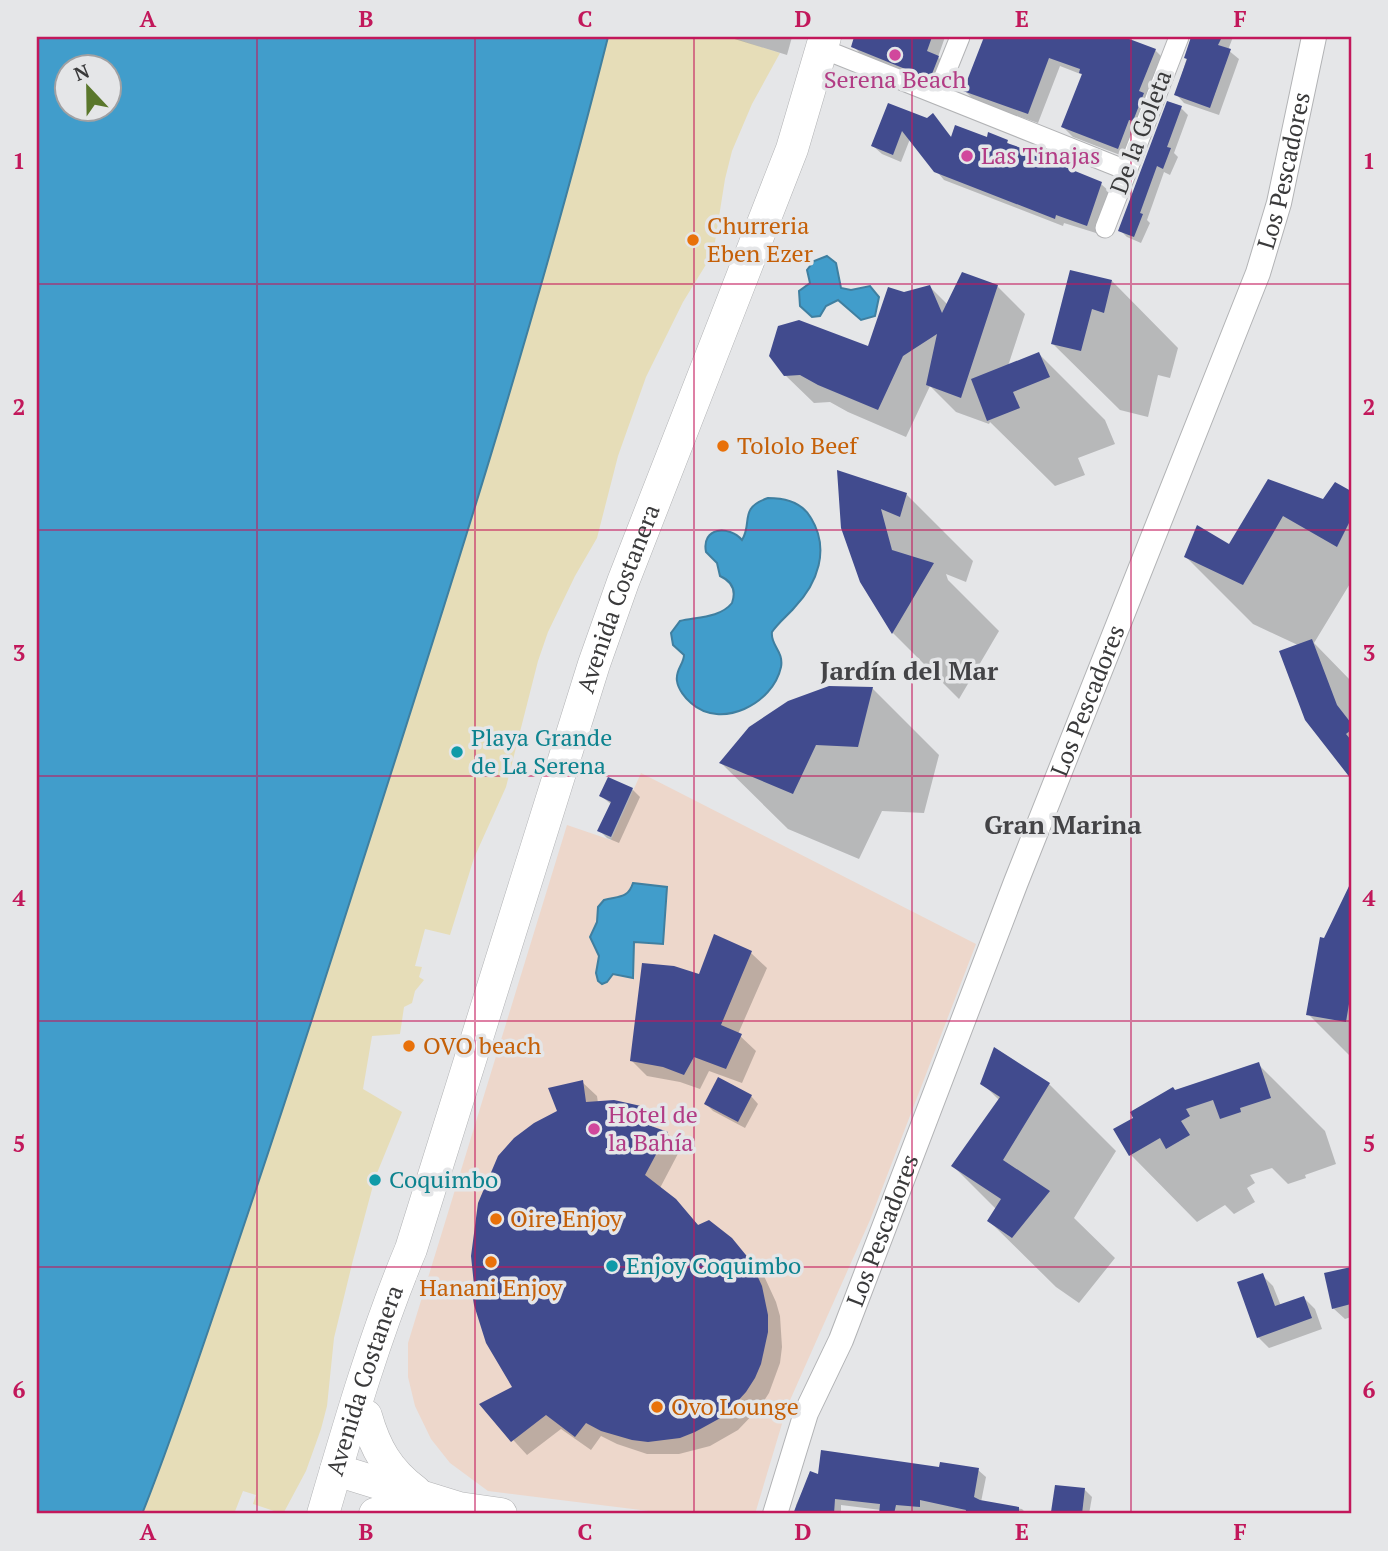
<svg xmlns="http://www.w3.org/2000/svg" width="1388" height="1551" viewBox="0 0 1388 1551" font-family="'PT Serif',serif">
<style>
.commercial{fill:#edd7cb}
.sand{fill:#e6ddb8}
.water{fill:#419dcb;stroke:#3f7fa0;stroke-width:2;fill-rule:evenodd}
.shadow{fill:#0003}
.building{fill:#414b8e}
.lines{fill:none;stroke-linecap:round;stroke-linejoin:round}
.minor-casing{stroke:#b2b3b5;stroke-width:21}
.tertiary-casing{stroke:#b2b3b5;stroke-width:26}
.primary-casing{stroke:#b2b3b5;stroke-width:33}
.minor{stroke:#fff;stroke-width:19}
.tertiary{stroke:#fff;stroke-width:24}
.primary{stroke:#fff;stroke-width:32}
.grid{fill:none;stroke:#c2185b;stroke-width:2;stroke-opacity:0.55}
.hotel-dot{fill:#d1479c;stroke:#e5e6e8;stroke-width:2.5}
.food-dot{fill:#e8710a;stroke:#e5e6e8;stroke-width:2.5}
.culture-dot{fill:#0f9aa8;stroke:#e5e6e8;stroke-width:2.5}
.labels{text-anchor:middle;stroke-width:7;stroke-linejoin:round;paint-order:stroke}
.hotel-label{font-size:24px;fill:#b23c85;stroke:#e5e6e8;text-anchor:start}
.street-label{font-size:24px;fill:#3a3a3b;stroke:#e5e6e8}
.food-label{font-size:24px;fill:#c56008;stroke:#e5e6e8;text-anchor:start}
.culture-label{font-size:24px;fill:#0d838f;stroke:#e5e6e8;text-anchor:start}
.neighbourhood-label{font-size:26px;font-weight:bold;fill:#434346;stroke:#e5e6e8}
.neatline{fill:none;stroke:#c2185b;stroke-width:2.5}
.grid-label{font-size:23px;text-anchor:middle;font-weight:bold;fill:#c2185b}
</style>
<rect width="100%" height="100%" fill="#e5e6e8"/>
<polygon class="commercial" points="641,773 976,944 870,1220 787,1407 755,1514 673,1514 488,1491 450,1463 431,1439 415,1406 408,1377 408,1343 567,825 611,840"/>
<path class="sand" d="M 608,37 L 730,37 L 780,53 L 752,104 L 732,151 L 725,179 L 715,242 L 710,258 L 683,302 L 646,377 L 618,456 L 597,538 L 575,576 L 548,632 L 538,661 L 506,787 L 474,858 L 450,935 L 425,929 L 415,966 L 422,967 L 419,977 L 424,980 L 415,991 L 412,1003 L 404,1007 L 400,1034 L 372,1036 L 363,1089 L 402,1112 L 375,1178 L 353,1260 L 334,1338 L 327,1406 L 321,1429 L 306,1471 L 283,1514 L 253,1504 L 256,1495 L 243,1491 L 234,1514 L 142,1514 C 226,1285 301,1053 376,821 C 459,562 541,301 608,37 Z"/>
<g class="water">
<path d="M 37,37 L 608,37 C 537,319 448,596 359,873 C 315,1011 270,1149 223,1287 C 197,1363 172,1439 142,1514 L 37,1514 ZM 66,66 L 108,66 L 108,108 L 66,108 Z"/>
<polygon points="827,256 836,263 841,288 851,290 870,286 879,297 875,316 861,320 838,300 826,306 820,316 812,317 800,306 799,291 810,283 807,270 814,261"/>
<path d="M 768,498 C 785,498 802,502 811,518 C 830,549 818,583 794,608 C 787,616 778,623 772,632 C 770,645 784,651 781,667 C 773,704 721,730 691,703 C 685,698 678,689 677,681 C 675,670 684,664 684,655 L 673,645 L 671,633 L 680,621 C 697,617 720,618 732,603 C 737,589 731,581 720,576 L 717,563 L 706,552 C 701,527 729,525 742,540 C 753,523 738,508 768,498 Z"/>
<path d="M 633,883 L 667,887 L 663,944 L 634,942 L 633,978 L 613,974 L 607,982 L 602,984 L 598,981 L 596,973 L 599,956 L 590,937 L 597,922 L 598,907 L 604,900 C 618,896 628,899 633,883 Z"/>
</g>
<g class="shadow">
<polygon points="728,37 792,37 787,55"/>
<polygon points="856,37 945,37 938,57 948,67 940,87 863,56 853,46"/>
<polygon points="988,37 1122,37 1155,50 1165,60 1128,158 1073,137 1063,127 1083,75 1060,66 1038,123 975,101 965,91"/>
<polygon points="1200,37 1233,37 1228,50 1239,59 1219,115 1184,103 1176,94 1191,44 1196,46"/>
<polygon points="889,106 927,120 933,116 952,138 1007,142 1012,147 1043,157 1047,161 1101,184 1110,192 1096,233 1064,223 1063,226 944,180 910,139 901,162 882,154 873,146"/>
<polygon points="1181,108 1188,115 1174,153 1178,157 1170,175 1164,172 1147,220 1150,223 1141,243 1127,237 1120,230"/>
<polygon points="1112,281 1178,348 1170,378 1158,375 1148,417 1120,410 1053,344"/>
<polygon points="997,286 1025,314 1008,366 1039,354 1105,420 1115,444 1078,458 1085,475 1055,486 990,422 989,424 956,412 930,386 906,437 848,412 830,402 814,403 785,375 869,349 904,294 930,287 948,305"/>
<polygon points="1269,481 1323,501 1336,485 1351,493 1351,582 1314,643 1351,681 1351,776 1307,719 1300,646 1253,624 1186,557 1230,546"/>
<polygon points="906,494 973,561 966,582 946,574 948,580 999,631 959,699 893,633 861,582 843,528"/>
<polygon points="872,688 939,755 924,813 882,811 859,859 788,829 721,763"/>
<polygon points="609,779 632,789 640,797 619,843 607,838 599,830 612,805 601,796"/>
<polygon points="1351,886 1351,1057 1308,1014 1325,940"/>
<polygon points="715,936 751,953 767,968 738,1034 756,1051 742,1083 709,1071 700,1089 680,1082 647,1076 632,1061 700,976"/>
<polygon points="1258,1064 1325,1131 1336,1164 1305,1175 1306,1178 1288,1184 1272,1168 1250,1175 1255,1183 1247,1188 1255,1202 1234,1214 1225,1205 1197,1222 1131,1155 1116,1130 1175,1092"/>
<polygon points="582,1082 597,1096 598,1103 640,1108 655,1122 653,1129 667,1133 681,1148 660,1188 675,1200 699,1226 735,1245 764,1276 776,1302 780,1316 782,1347 780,1363 769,1393 760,1407 738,1430 710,1446 679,1454 647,1454 617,1444 601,1436 591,1450 561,1429 527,1455 481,1405 515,1388 559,1112"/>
<polygon points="982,1083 1049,1084 1116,1151 1074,1218 1115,1258 1079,1303 1056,1287 989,1221 996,1209 953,1166 999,1100"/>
<polygon points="751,1096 758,1104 745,1128 713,1111 706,1104"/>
<polygon points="1351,1269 1351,1317 1345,1319 1333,1308 1326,1275"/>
<polygon points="1262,1275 1273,1286 1281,1306 1304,1298 1315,1309 1322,1329 1269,1348 1258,1337"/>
<polygon points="940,1469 978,1470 986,1477 981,1502 1022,1509 1027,1514 881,1514 881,1510 841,1505 841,1514 795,1514 796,1505 811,1473 819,1476"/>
<polygon points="1057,1487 1084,1489 1092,1497 1089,1514 1052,1514"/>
</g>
<g class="building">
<polygon points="854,37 932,37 927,51 939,56 930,79 851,47"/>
<polygon points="984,37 1124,37 1156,49 1139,91 1144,93 1133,121 1129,120 1118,149 1061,127 1082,74 1079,73 1080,69 1049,58 1028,114 963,91"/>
<polygon points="1191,37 1222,37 1218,45 1231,49 1210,108 1174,95 1187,59 1184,58"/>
<polygon points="1167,101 1182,106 1167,147 1171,148 1163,169 1157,166 1140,213 1143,214 1134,237 1118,231"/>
<polygon points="888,103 927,118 933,113 951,137 955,125 987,137 988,132 1008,140 1007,143 1044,156 1043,158 1102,182 1087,226 1056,215 1055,219 934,172 902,131 893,155 871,146"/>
<polygon points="1070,270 1112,280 1104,313 1092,309 1081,351 1051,344"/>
<polygon points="962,272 998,285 961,398 926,385 937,334 903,356 878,410 818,385 800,375 784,376 769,356 778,326 799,320 868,346 888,287 904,292 930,285 942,313"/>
<polygon points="1039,352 1050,377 1013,392 1020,408 987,421 971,379"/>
<polygon points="837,470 907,493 900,517 881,509 892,550 934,563 892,634 860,582 841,528"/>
<polygon points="1268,479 1323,499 1335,482 1351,491 1351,519 1337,547 1283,516 1243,585 1184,557 1197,525 1229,544"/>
<polygon points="1312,639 1337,705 1351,723 1351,730 1346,734 1351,740 1351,779 1305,720 1279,651"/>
<polygon points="829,686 873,687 858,747 816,745 793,794 719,763 749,727 788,701"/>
<polygon points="608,777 633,788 611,837 597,831 611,802 599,796"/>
<polygon points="1351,882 1351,992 1346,1022 1306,1015 1320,937 1324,938"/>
<polygon points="714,934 752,951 721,1025 742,1034 726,1069 694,1057 684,1075 663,1067 630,1061 642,963 674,966 699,974"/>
<polygon points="994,1047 1050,1083 1003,1160 1050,1191 1012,1238 987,1221 1001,1199 951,1166 1000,1097 980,1084"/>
<polygon points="1259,1062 1271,1098 1240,1108 1241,1112 1220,1119 1213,1100 1186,1109 1190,1116 1181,1121 1190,1135 1166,1149 1160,1138 1129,1156 1113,1129 1133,1118 1130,1112 1173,1087 1175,1090"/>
<polygon points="718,1077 752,1095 738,1122 704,1104"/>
<polygon points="583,1080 586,1102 614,1100 641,1106 637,1121 668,1132 645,1175 676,1199 698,1225 709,1220 732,1238 750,1260 762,1286 768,1315 768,1332 761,1364 755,1378 746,1392 724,1416 695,1432 680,1438 648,1442 632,1440 601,1431 586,1423 575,1437 546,1415 511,1442 479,1404 512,1387 486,1343 474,1305 471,1286 474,1285 471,1256 478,1203 498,1156 514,1138 534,1123 557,1111 548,1088"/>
<polygon points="1351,1267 1351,1304 1332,1309 1324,1273"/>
<polygon points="1263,1273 1275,1306 1304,1296 1312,1318 1257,1338 1237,1282"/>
<polygon points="821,1450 939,1467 940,1462 979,1468 974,1497 980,1500 1019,1507 1019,1514 965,1514 966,1510 920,1500 920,1507 896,1505 894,1514 879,1514 880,1504 835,1499 834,1514 793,1514 810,1471 818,1474"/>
<polygon points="1055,1485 1085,1488 1082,1514 1051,1512"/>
</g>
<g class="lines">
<defs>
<g id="minor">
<polyline points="823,49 1126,170"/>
<polyline points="937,94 960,37"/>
<polyline points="1105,228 1179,37"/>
</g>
<g id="tertiary">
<path id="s1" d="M 775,1514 L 806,1413 L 841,1340 L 1016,882 L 1258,273 L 1279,203 L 1314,37"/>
</g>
<g id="primary">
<path d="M 366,1416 C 375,1448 388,1471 415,1491"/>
<polyline points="336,1470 459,1508 501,1514"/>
<path id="s2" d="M 323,1514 C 349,1425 375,1335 411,1249 L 594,664 L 623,582 L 792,149 L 825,37"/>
<polyline points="375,1514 399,1506 432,1504"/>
</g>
</defs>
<use href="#minor" class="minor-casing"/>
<use href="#tertiary" class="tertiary-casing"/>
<use href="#primary" class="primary-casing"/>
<use href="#minor" class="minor"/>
<use href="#tertiary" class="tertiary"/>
<use href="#primary" class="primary"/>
</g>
<path class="grid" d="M 257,37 L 257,1514M 475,37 L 475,1514M 694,37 L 694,1514M 912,37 L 912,1514M 1131,37 L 1131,1514M 37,284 L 1351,284M 37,530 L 1351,530M 37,776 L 1351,776M 37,1021 L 1351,1021M 37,1267 L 1351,1267"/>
<g class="hotel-dot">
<circle cx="895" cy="55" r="7"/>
<circle cx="967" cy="156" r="7"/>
<circle cx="594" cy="1129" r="7"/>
</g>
<g class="food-dot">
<circle cx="693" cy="240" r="7"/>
<circle cx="723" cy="446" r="7"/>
<circle cx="409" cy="1046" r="7"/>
<circle cx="496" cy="1219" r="7"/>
<circle cx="491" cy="1262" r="7"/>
<circle cx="657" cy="1407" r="7"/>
</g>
<g class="culture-dot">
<circle cx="457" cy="752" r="7"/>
<circle cx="375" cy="1180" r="7"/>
<circle cx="612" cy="1266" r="7"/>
</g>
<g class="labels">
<g class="hotel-label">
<text x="895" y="88" text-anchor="middle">Serena Beach</text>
<text x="981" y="164">Las Tinajas</text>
<text x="608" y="1123">Hotel de<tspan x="608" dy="28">la Bahía</tspan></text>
</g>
<g class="street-label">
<text transform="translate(1141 132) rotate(-69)" y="8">De la Goleta</text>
<text dy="8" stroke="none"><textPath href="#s1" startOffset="1438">Los Pescadores</textPath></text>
<text dy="8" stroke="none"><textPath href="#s2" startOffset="962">Avenida Costanera</textPath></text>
<text dy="8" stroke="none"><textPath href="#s1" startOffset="872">Los Pescadores</textPath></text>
<text dy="8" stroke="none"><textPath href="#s1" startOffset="304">Los Pescadores</textPath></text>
<text dy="8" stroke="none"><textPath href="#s2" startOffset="140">Avenida Costanera</textPath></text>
</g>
<g class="food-label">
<text x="707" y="234">Churreria<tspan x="707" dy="28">Eben Ezer</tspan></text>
<text x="737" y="454">Tololo Beef</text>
<text x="423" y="1054">OVO beach</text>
<text x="510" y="1227">Oire Enjoy</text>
<text x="491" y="1296" text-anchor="middle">Hanani Enjoy</text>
<text x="671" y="1415">Ovo Lounge</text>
</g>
<g class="culture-label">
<text x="471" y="746">Playa Grande<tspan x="471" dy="28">de La Serena</tspan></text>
<text x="389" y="1188">Coquimbo</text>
<text x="626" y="1274">Enjoy Coquimbo</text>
</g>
<g class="neighbourhood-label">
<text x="909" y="680">Jardín del Mar</text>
<text x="1063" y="834">Gran Marina</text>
</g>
</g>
<rect width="1388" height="1551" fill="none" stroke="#e5e6e8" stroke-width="77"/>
<g transform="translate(88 88) rotate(338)"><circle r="33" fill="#e5e6e8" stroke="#a1a1a3" stroke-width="2"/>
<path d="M0-5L12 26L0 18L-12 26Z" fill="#5a772c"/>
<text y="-10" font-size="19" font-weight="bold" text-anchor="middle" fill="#3a3a3b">N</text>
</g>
<rect x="38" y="38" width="1312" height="1474" class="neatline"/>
<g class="grid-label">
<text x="148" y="27">A</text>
<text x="366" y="27">B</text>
<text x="585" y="27">C</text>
<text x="803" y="27">D</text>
<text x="1022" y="27">E</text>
<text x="1240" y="27">F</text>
<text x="19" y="169">1</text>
<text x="1369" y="169">1</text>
<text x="19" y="415">2</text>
<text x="1369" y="415">2</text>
<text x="19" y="661">3</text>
<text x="1369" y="661">3</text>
<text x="19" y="906">4</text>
<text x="1369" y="906">4</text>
<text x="19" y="1152">5</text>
<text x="1369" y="1152">5</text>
<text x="19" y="1398">6</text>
<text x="1369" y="1398">6</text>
<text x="148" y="1540">A</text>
<text x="366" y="1540">B</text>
<text x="585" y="1540">C</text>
<text x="803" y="1540">D</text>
<text x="1022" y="1540">E</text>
<text x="1240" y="1540">F</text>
</g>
</svg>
